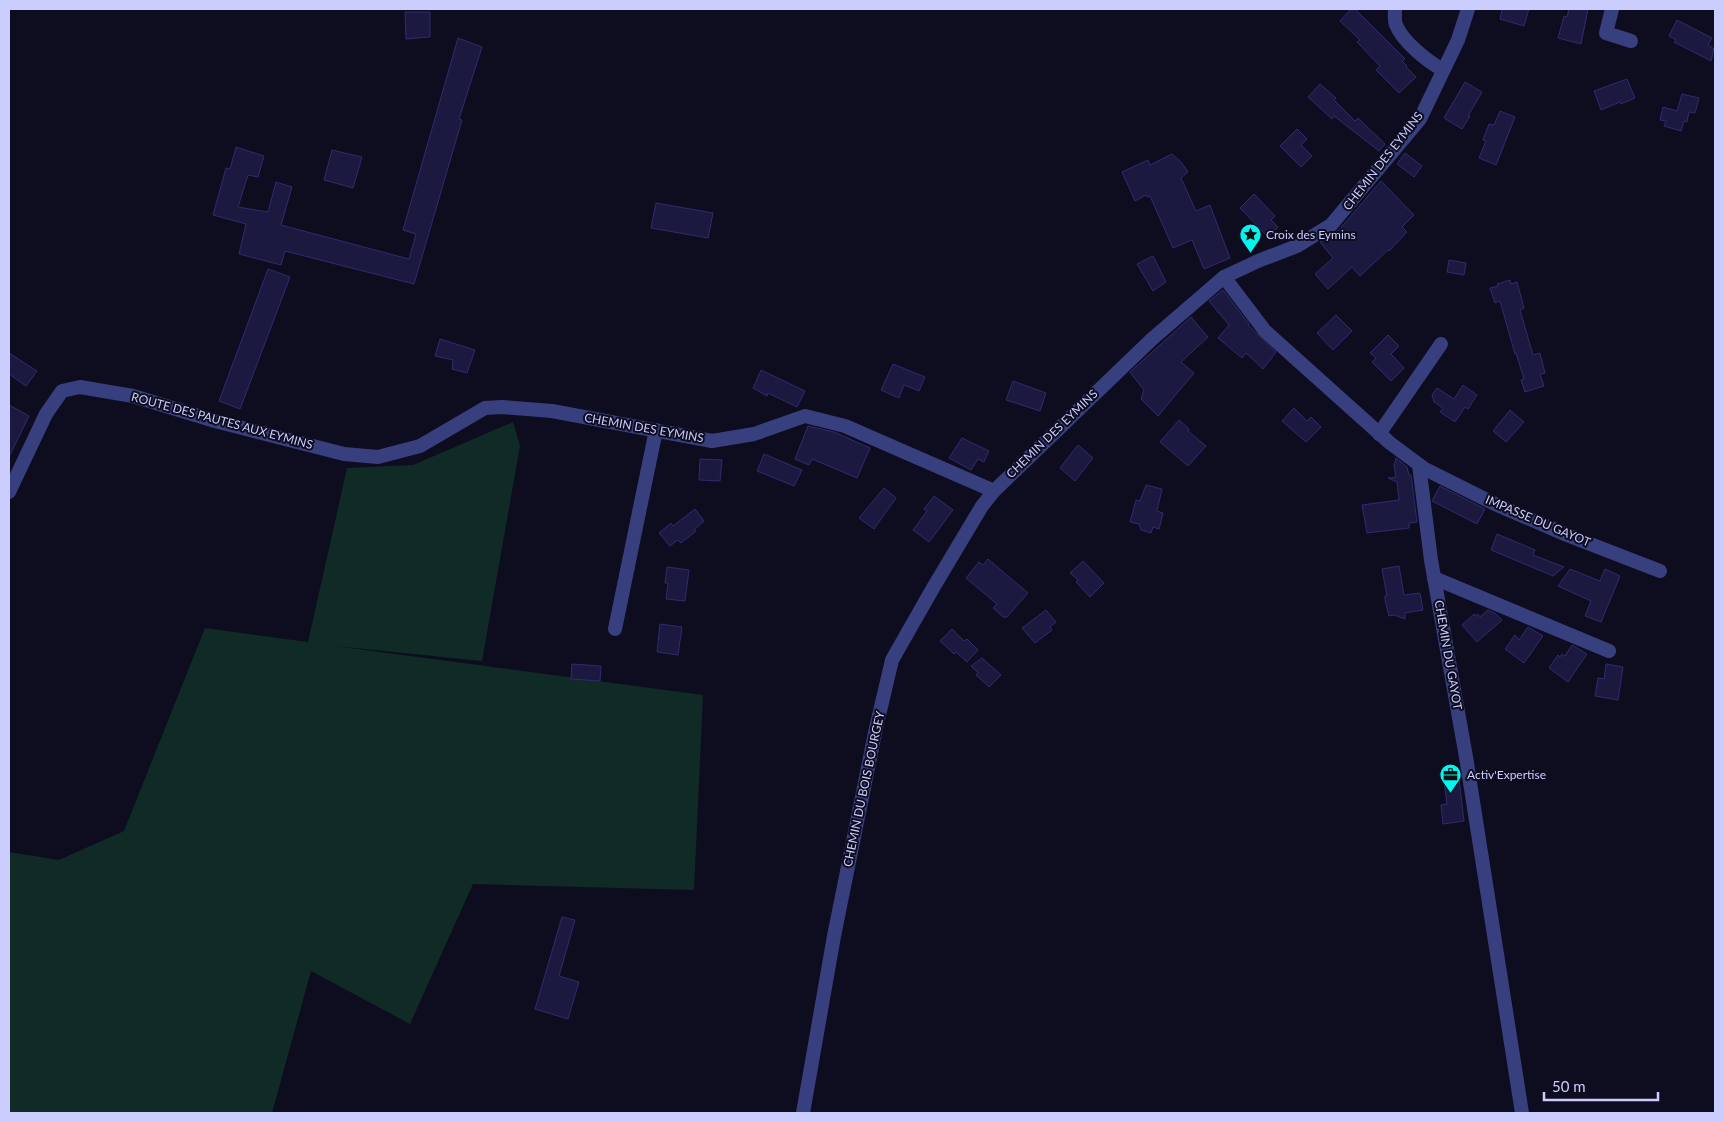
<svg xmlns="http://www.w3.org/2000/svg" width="1724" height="1122" viewBox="0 0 1724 1122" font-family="Lato,sans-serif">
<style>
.green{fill:#102a26}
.building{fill:#1c1941;stroke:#2f2b6d}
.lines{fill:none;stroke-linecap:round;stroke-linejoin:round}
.street{stroke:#383f7f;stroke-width:14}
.labels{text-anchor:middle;stroke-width:4;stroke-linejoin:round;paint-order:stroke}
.street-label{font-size:12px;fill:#cccdff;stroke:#0e0d20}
.poi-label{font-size:12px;fill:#cccdff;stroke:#0e0d20;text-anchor:start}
</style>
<rect width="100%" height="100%" fill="#0e0d20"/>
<polygon class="green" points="513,422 520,446 482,661 335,646 703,695 694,890 473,884 410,1024 311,971 272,1113 9,1113 9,852 59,860 124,831 205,628 308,642 347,468 413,465"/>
<g class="building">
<polygon points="1351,9 1355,9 1405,59 1402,61 1407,66 1406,67 1416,77 1399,93 1376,70 1380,66 1357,42 1360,40 1340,21"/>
<polygon points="1502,9 1529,9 1524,26 1500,19"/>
<polygon points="1569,9 1588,9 1581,44 1558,38 1564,16 1567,17"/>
<polygon points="405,12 430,12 430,37 406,39"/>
<polygon points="1677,20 1712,38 1708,45 1714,49 1711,61 1674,42 1676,40 1669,36"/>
<polygon points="458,38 482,47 459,119 462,120 414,284 285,251 281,265 239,254 246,224 213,215 226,168 230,169 236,147 264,156 258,177 248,175 238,207 268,212 276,182 292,187 281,225 409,259 416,234 403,230"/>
<polygon points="1627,79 1635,98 1621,104 1620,102 1601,110 1594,91"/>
<polygon points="1465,82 1482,92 1468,116 1470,116 1462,129 1444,118"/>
<polygon points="1320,84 1336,98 1334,100 1355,121 1358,118 1385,144 1379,151 1334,116 1332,119 1308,97"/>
<polygon points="1682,94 1699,98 1695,113 1689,112 1687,122 1684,121 1681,131 1664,126 1666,121 1660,120 1663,107 1677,111"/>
<polygon points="1500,111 1515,117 1496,165 1479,158 1486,141 1483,140 1489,124 1494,125"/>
<polygon points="1297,129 1307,139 1301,145 1312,156 1301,167 1280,146"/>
<polygon points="332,150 362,157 353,188 324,180"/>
<polygon points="1405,153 1422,166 1414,177 1397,164"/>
<polygon points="1172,154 1181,162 1188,172 1181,178 1196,211 1210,205 1230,258 1204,269 1192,240 1173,248 1150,196 1147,197 1146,195 1135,201 1122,172 1148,160 1150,165"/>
<polygon points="1381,181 1414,215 1402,227 1407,232 1389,251 1388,250 1360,276 1352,267 1328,289 1315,274 1333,258 1320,242 1338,231"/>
<polygon points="1254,194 1275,216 1271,220 1278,227 1268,237 1240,208"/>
<polygon points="656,203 713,213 708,238 651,228"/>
<polygon points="1153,256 1166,282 1153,291 1137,264"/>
<polygon points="1449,260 1466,263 1464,275 1447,272"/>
<polygon points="268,269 290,277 240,409 219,401"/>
<polygon points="1510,280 1511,284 1517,282 1524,308 1520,310 1533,355 1540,353 1545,373 1540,374 1544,386 1525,392 1521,380 1524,379 1516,353 1515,354 1500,301 1495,303 1490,288 1498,286 1497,284"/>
<polygon points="1223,290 1249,324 1248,325 1276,352 1263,369 1246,353 1242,358 1218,338 1229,325 1209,301"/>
<polygon points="1336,315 1352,331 1333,350 1317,333"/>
<polygon points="1191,317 1208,337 1181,362 1194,373 1158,416 1141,399 1144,390 1130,372"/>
<polygon points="1388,335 1399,346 1391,354 1404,368 1391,381 1372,362 1376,358 1370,353"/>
<polygon points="440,339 475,350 467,373 452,369 453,360 435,356"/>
<polygon points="9,353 37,371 26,386 9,374"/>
<polygon points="893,364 925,377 919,391 904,385 899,398 881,390"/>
<polygon points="761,370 805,391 797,407 768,393 767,396 753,388"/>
<polygon points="1013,381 1046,393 1040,411 1006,400"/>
<polygon points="1463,385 1477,395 1468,409 1465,407 1455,422 1440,412 1443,408 1434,402 1432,395 1437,388 1454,399"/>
<polygon points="9,405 29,416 9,457"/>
<polygon points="1294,408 1307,421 1311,417 1321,427 1306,442 1282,421"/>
<polygon points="1510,410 1524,422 1506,442 1493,431"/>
<polygon points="1179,420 1189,429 1188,431 1206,446 1188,466 1160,442"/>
<polygon points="808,426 834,432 870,448 857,478 812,459 809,465 795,459"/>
<polygon points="962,438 989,451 984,462 978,459 971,470 949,458"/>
<polygon points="1078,445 1093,458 1075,481 1060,468"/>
<polygon points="764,454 802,470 794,486 757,471"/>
<polygon points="1396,458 1407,467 1409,475 1411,475 1417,522 1409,523 1409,528 1367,533 1362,505 1399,500 1397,482 1388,478 1396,477 1394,466"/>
<polygon points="700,459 722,460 720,481 699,480"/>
<polygon points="1146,485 1162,489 1157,511 1163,513 1159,529 1153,527 1151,533 1141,530 1139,524 1130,522 1136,500 1140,501"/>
<polygon points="1440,486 1485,509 1477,524 1432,501"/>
<polygon points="884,488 896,498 874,529 859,518"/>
<polygon points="934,496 953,510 929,542 913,530 927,511 924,509"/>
<polygon points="695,509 704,521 694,530 696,531 681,543 678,540 670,546 659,533 671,523 673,526"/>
<polygon points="1497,534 1535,550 1533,555 1564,567 1553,576 1491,550"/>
<polygon points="988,559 1028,593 1007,617 1003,617 993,608 997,604 966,578 979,562 983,565"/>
<polygon points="1083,561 1104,583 1090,597 1076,582 1078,580 1070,573"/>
<polygon points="1399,566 1404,595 1420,593 1423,610 1405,613 1405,619 1394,615 1389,616 1385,600 1385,596 1387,596 1382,569"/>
<polygon points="667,567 689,570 685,601 666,599 668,583 665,583"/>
<polygon points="1570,569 1600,581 1605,569 1620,576 1601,622 1585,616 1591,601 1558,586"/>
<polygon points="1046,610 1056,622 1050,627 1052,630 1035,643 1022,628"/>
<polygon points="1488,610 1496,614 1502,620 1477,642 1462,625 1474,614 1475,616 1478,614 1480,617"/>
<polygon points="660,624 682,627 678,655 657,652"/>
<polygon points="1528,627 1543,636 1524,663 1505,649 1515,635 1519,640"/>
<polygon points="952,629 964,641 967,639 978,650 967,662 956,652 954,654 940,641"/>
<polygon points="1572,645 1587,654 1568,682 1549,668 1558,655 1560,657 1562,654 1565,656"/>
<polygon points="982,658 1001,675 989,687 976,675 978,673 971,666"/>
<polygon points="572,664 601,666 600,681 571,679"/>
<polygon points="1606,664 1623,667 1618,700 1595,696 1598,678 1604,679"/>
<polygon points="1459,779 1464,821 1443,824 1441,805 1447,804 1444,781"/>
<polygon points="562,917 575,920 559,976 579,982 568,1019 535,1009"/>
</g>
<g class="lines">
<g class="street">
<path d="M 1395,9 C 1395,14 1394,20 1396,25 C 1403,42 1427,61 1443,70"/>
<polyline points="1612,9 1606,33 1631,41"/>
<polyline points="1224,277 1265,331 1390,443 1425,469 1495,504 1567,535 1660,571"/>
<polyline points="1379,434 1441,344"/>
<polyline points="1419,465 1431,560 1466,757 1522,1113"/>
<polyline points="9,492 46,414 62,391 80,387 133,396 215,421 344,454 378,457 420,446 485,408 502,407 552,411 712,441 754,434 805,416 845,426 994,491"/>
<polyline points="1434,578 1609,651"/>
<polyline points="615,629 656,430"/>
<polyline points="803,1113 834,936 876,728 892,660 933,588 982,506 994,491 1152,339 1224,277 1258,261 1297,246 1331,225 1420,119 1458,40 1468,9"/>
</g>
</g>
<defs>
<symbol id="sight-pin" viewBox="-11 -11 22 30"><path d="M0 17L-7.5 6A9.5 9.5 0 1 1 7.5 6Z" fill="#01f6ee" stroke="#0e0d20"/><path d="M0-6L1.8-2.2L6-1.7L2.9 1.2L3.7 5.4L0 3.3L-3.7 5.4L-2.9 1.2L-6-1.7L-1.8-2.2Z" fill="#111"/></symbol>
<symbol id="office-pin" viewBox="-11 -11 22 30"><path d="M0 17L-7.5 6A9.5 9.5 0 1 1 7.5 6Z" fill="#01f6ee" stroke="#0e0d20"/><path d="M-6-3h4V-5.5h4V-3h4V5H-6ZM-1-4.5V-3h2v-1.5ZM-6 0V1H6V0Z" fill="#111"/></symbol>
</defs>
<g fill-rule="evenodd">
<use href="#sight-pin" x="1238" y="222" width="25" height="34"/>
<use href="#office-pin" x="1438" y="762" width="25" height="34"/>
</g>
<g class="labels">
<g class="street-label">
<text transform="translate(1383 161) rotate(-52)" y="4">CHEMIN DES EYMINS</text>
<text transform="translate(222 421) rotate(15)" y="4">ROUTE DES PAUTES AUX EYMINS</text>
<text transform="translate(644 428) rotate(10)" y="4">CHEMIN DES EYMINS</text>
<text transform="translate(1052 434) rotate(-44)" y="4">CHEMIN DES EYMINS</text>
<text transform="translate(1538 521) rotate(23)" y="4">IMPASSE DU GAYOT</text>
<text transform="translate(1448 655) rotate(80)" y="4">CHEMIN DU GAYOT</text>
<text transform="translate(864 789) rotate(-78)" y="4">CHEMIN DU BOIS BOURGEY</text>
</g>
<g class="poi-label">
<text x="1266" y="239">Croix des Eymins</text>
<text x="1467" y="779">Activ'Expertise</text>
</g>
</g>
<rect width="1724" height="1122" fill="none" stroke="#cccdff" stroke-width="20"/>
<path d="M1544 1092v8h114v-8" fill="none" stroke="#cccdff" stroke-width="2.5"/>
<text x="1552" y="1092" font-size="15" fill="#cccdff" stroke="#0e0d20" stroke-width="4" paint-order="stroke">50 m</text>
</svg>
